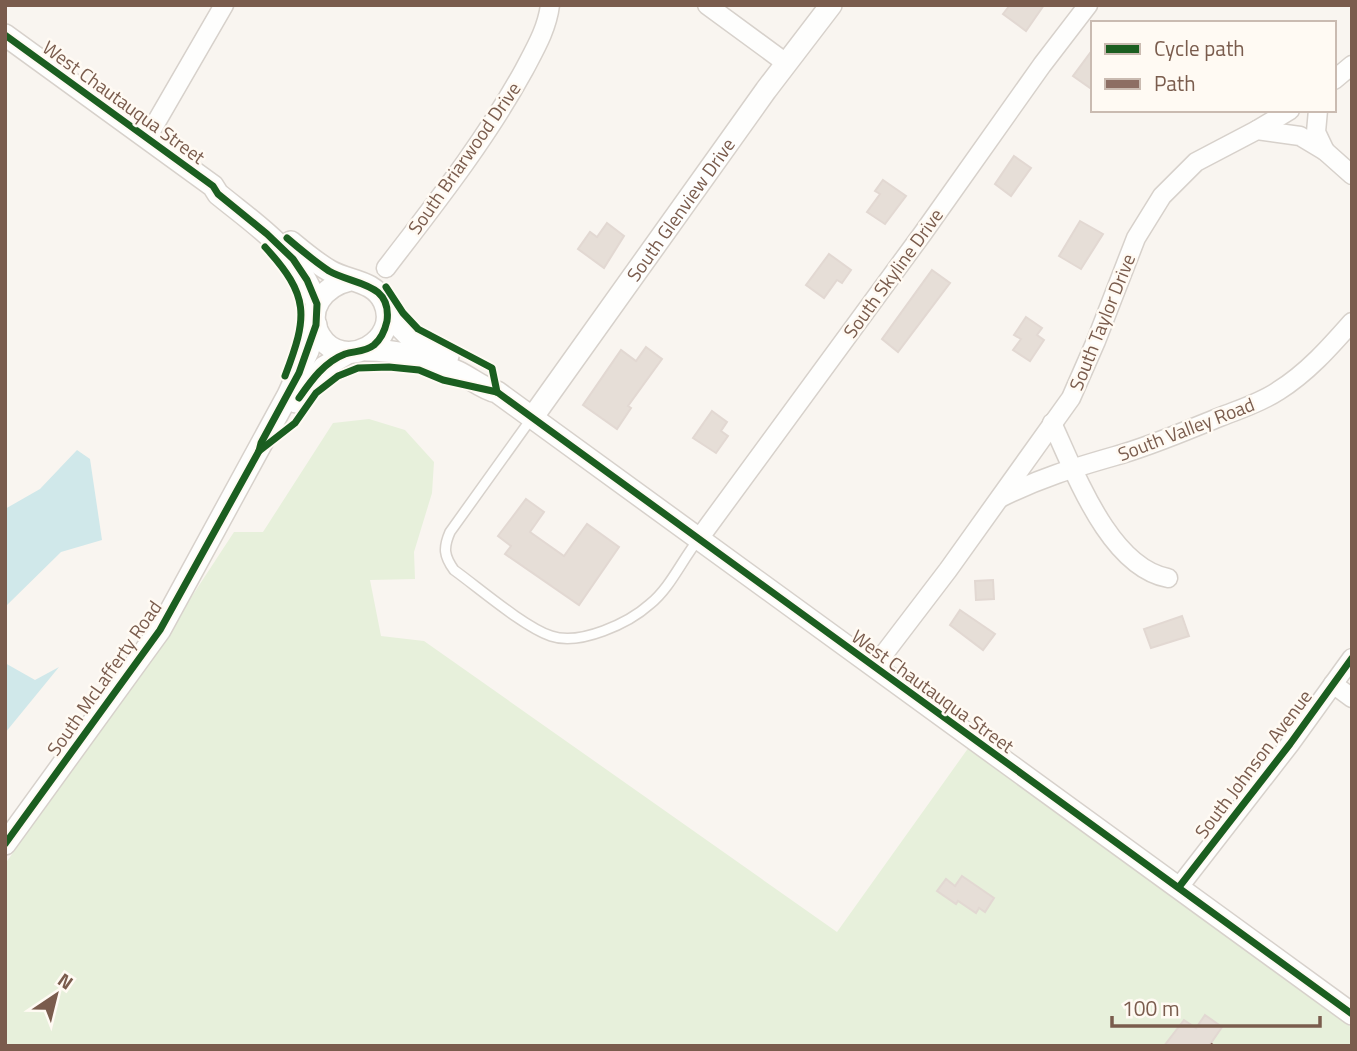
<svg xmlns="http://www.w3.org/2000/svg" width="1357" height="1051" viewBox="0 0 1357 1051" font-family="'Titillium Web',sans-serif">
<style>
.green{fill:#e7f0db}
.water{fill:#d0e8ea}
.building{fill:#e6ded7;stroke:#e2d8d2;stroke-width:2}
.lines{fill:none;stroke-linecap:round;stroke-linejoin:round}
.service-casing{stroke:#d7d1cb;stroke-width:12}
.minor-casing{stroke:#d7d1cb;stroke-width:21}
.tertiary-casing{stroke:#d7d1cb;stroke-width:24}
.service{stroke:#fefefd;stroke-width:9}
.minor{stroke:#fefefd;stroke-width:18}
.tertiary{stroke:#fefefd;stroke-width:21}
.quiet{stroke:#8d6e63;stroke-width:5;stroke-dasharray:10 5;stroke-linecap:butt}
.cycleway-casing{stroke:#fffaf3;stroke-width:11}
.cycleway{stroke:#1b5e20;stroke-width:7}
.labels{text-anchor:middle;stroke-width:5;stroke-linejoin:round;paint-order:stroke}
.street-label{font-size:19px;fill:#7a5c4d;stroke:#fffaf3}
</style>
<rect width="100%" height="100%" fill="#f9f5f0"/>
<polygon class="green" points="369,419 405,430 434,462 432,493 414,552 415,579 370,580 381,636 424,641 837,932 969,747 1352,1028 1352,1046 5,1046 5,864 158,648 234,532 263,532 333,423"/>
<g class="water">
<polygon points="77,450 90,459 102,540 61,552 6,606 5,614 5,509 40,489"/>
<polygon points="5,663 35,680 59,667 5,733"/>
</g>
<g class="building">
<polygon points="1010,5 1044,5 1026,31 1003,14"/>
<polygon points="1093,49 1093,90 1073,76"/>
<polygon points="1014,156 1031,168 1011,196 995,184"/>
<polygon points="883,180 906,196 885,224 867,212 880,194 875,191"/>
<polygon points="1080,221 1103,234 1081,269 1059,256"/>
<polygon points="607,223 624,236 604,268 578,249 590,232 597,237"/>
<polygon points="829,254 851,270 842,283 837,280 824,298 806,285"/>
<polygon points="932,270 950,283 898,352 882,339"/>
<polygon points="1026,317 1042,328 1037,335 1044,340 1030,361 1013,350 1021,339 1014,335"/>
<polygon points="646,347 662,359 628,406 631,408 617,429 583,405 621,350 636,361"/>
<polygon points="712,411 727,422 721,431 728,436 716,453 693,438"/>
<polygon points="526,499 544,512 530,532 564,556 587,524 619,547 579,605 505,554 511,546 498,536"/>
<polygon points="993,580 994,599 976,600 975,581"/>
<polygon points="960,610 995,634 983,650 950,625"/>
<polygon points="1182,616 1189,636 1151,648 1144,629"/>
<polygon points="962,876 994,898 985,912 979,908 976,913 958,901 956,904 937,891 946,879 955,886"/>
<polygon points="1205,1015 1222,1027 1209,1046 1164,1046 1184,1020 1196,1028"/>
</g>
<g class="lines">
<defs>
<path id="service" d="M 531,419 L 450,532 C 443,548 444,556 454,570 C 479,588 524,627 551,636 C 580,646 629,623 650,604 C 670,588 682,560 698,540"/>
<g id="minor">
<polyline points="707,5 786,63"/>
<polyline points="1334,80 1352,65"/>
<polyline points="1318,110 1316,132 1325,151"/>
<polyline points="1257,130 1290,110"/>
<polyline points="147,138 224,5"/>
<path d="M 386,268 C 435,204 485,141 524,70 C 535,49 547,29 550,5"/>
<path d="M 1052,423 C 1075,472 1109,567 1168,578"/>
<path d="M 1000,498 C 1040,478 1073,468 1115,456 C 1151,446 1185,431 1220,417 C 1240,409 1260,403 1278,391 C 1307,373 1330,347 1352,322"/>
<polyline points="698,540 923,233 1042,65 1088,5"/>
<polyline points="874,667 948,570 1071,398 1096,341 1136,238 1162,196 1196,162 1257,130 1300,136 1325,151 1352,175"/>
<polyline points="1333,684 1352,698"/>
<polyline points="1179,887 1290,744 1352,658"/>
</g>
<g id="tertiary">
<path d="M 5,35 L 213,186 L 218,194 C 261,229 297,251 317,304"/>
<path d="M 291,242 C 303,252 316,263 330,271 C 349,282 374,280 384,302 C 402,341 343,373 320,336 C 304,310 324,286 350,280"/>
<polyline points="388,315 409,336 448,356"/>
<path d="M 366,350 C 397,350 430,359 458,372 C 471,378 483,389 497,392 L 1352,1014"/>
<polyline points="296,402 324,367 348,353"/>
<path id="s1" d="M 532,418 L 766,90 L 831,5"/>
<polyline points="5,844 160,630 288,395 308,351 316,325"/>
</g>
</defs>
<use href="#service" class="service-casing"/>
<use href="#minor" class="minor-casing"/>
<use href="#tertiary" class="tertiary-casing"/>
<use href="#service" class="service"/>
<use href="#minor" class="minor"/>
<use href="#tertiary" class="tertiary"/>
<polyline class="quiet" points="1210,1045 1212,1046"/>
<defs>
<g id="cycleway">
<polyline points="5,35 213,186 218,194 267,234 293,259 307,280 317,304 316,325 299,373 261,443 259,451 160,630 5,844"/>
<path d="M 287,238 C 301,250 314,261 329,271 C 353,285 392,282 387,321 C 385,330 381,339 374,345 C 365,352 355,351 345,354 C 324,362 311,381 299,398"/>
<path d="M 265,247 C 310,296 308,316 285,376"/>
<polyline points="386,287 403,313 418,329 492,368 497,392"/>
<polyline points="259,451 295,423 316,393 338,376 358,368 389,367 419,370 443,380 497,392 1352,1014"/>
<polyline points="1179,887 1290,744 1352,658"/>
</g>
</defs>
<use href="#cycleway" class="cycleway-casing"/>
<use href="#cycleway" class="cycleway"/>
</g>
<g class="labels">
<g class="street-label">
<text transform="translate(124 102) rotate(36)" y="7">West Chautauqua Street</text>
<text transform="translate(464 158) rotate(-55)" y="7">South Briarwood Drive</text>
<text dy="7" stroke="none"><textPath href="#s1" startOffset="256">South Glenview Drive</textPath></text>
<text transform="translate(893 273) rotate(-54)" y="7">South Skyline Drive</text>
<text transform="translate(1102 322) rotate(-68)" y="7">South Taylor Drive</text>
<text transform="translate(1186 429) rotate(-21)" y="7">South Valley Road</text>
<text transform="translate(104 678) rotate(-55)" y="7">South McLafferty Road</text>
<text transform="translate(933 691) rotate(36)" y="7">West Chautauqua Street</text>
<text transform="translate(1253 764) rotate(-53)" y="7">South Johnson Avenue</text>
</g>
</g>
<rect width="1357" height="1051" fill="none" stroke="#7a5c4d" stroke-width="14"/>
<rect x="1091" y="21" width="245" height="91" fill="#fffaf3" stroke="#cabbb1" stroke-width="2"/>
<rect x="1105" y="44" width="35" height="10" fill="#1b5e20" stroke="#cabbb1" stroke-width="2"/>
<text x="1154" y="56" font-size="21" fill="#7a5c4d">Cycle path</text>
<rect x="1105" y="79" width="35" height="10" fill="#8d6e63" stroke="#cabbb1" stroke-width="2"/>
<text x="1154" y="91" font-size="21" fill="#7a5c4d">Path</text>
<g transform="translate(56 995) rotate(35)" stroke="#fffaf3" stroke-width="5" paint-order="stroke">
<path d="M0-5L12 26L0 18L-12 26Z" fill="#7a5c4d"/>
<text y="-10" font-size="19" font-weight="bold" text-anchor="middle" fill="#7a5c4d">N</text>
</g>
<path d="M1112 1016v10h208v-10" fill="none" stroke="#7a5c4d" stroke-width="3.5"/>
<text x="1122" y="1016" font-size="21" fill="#7a5c4d" stroke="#fffaf3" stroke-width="5" paint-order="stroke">100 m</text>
</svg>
